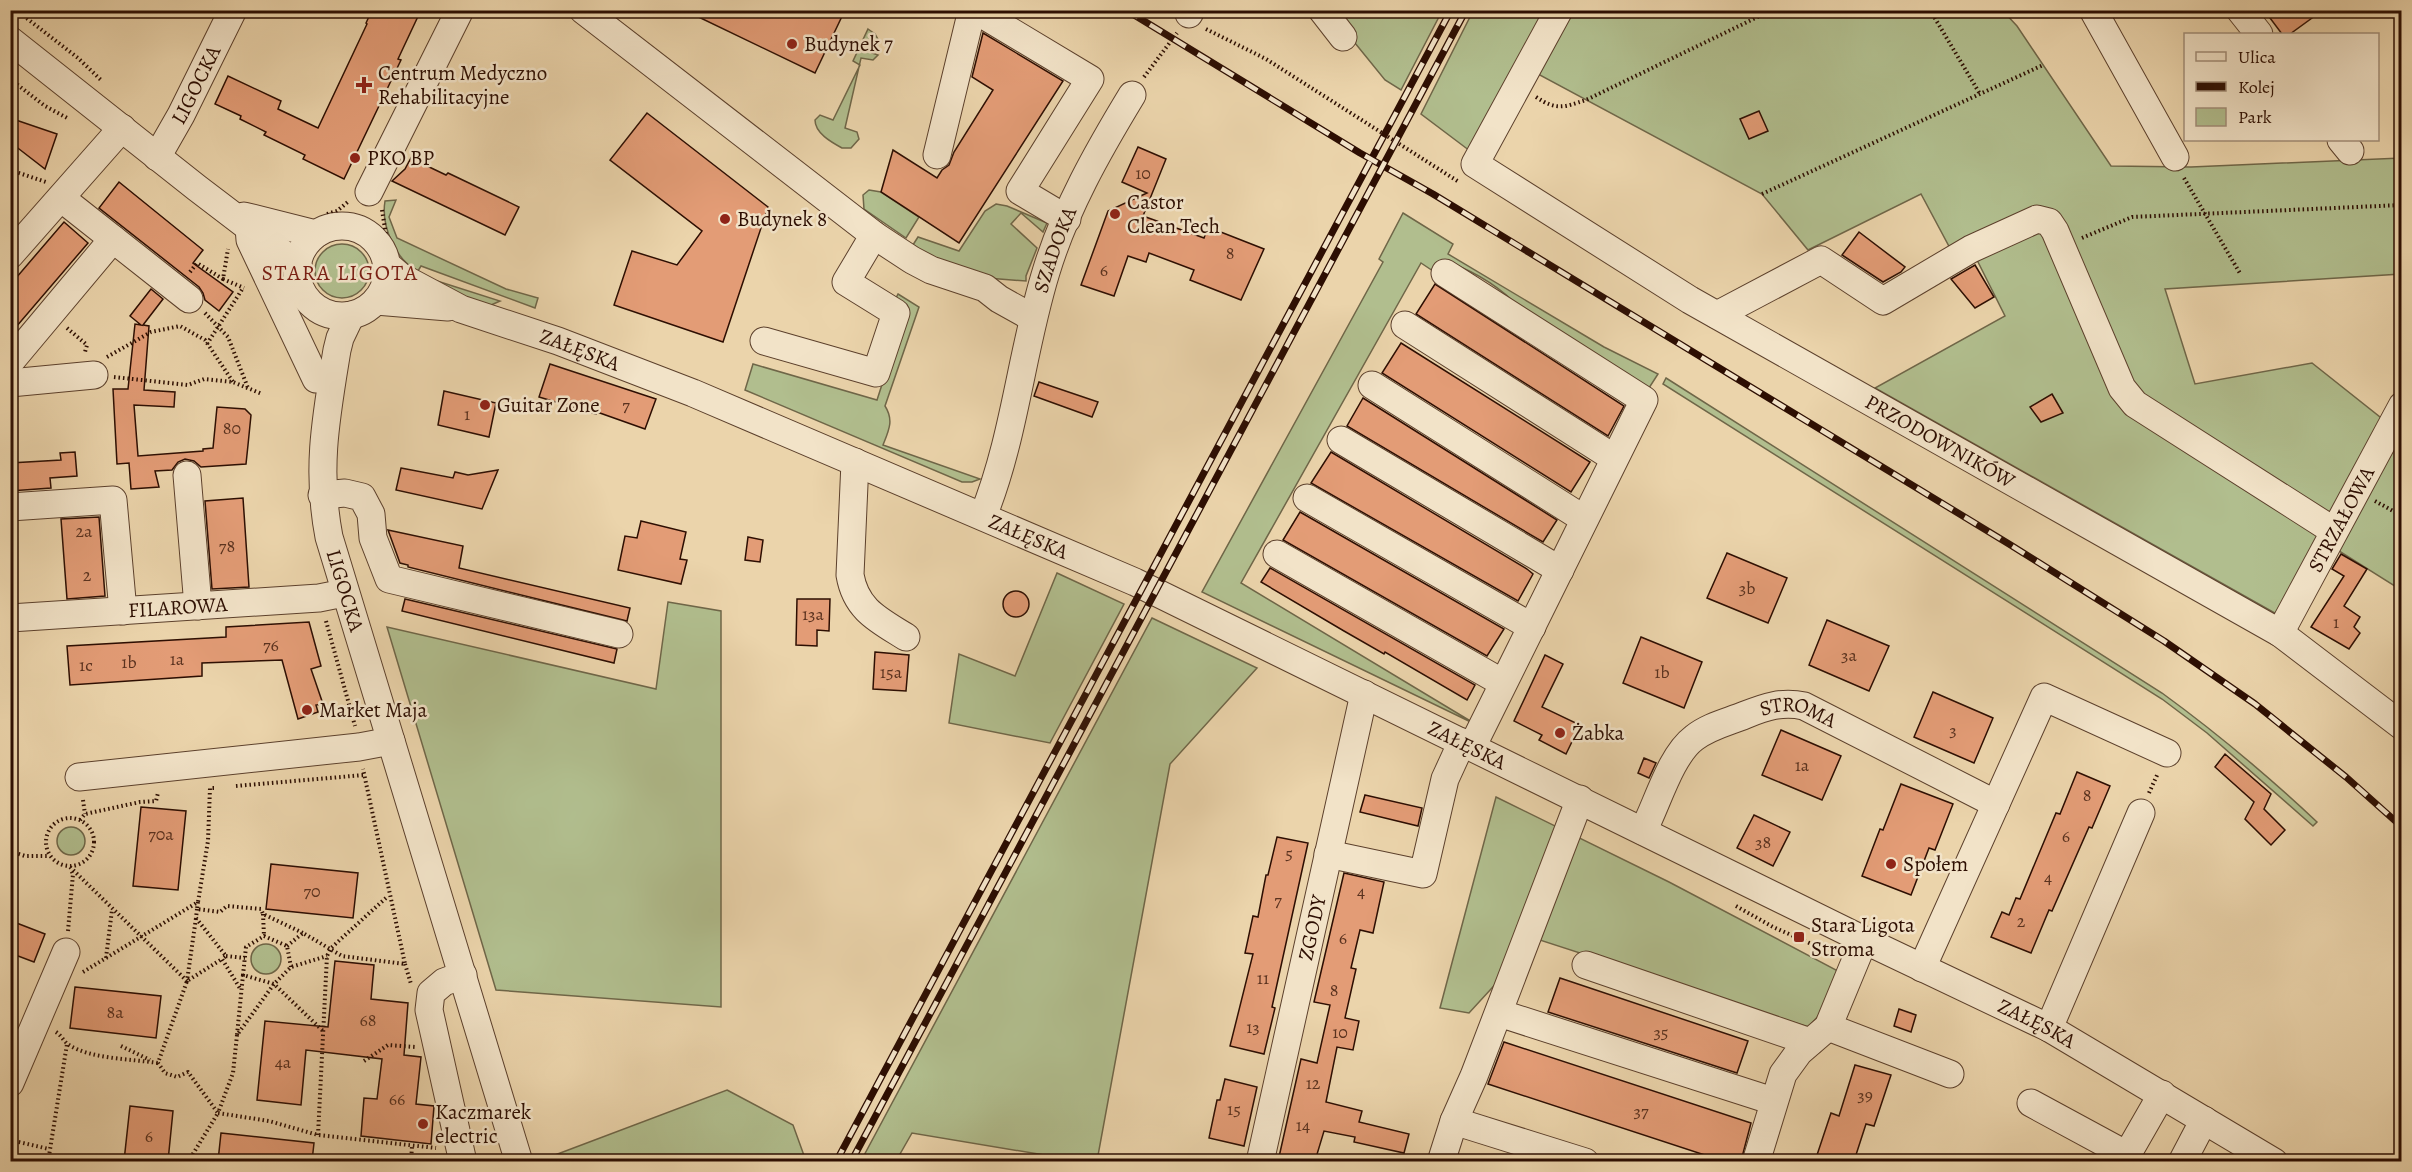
<svg xmlns="http://www.w3.org/2000/svg" width="2412" height="1172" viewBox="0 0 2412 1172" font-family="Alegreya,serif">
<style>
.green{fill:#b1be8e;stroke:#6f6648;stroke-width:1.5}
.building{fill:#e39c76;stroke:#2d0e02;stroke-width:1.5}
.lines{fill:none;stroke-linecap:round;stroke-linejoin:round}
.minor-casing{stroke:#5c402c;stroke-width:29}
.path{stroke:#2d0e02;stroke-width:4;stroke-dasharray:1.5 3;stroke-linecap:butt}
.minor{stroke:#f2e3c8;stroke-width:27}
.rail-casing{stroke:#2d0e02;stroke-width:7}
.rail{stroke:#f2e3c8;stroke-width:4.5;stroke-dasharray:14;stroke-linecap:butt}
.poi-dot{fill:#8f2418;stroke:#f2e3c8;stroke-width:2}
.labels{text-anchor:middle;stroke-width:5;stroke-linejoin:round;paint-order:stroke}
.number-label{font-size:18px;fill:#5a321f}
.poi-label{font-size:21px;fill:#2d0e02;stroke:#f2e3c8;text-anchor:start}
.street-label{font-size:21px;fill:#2d0e02;stroke:#f2e3c8}
.neighbourhood-label{font-size:22px;letter-spacing:1.5px;fill:#7a1f14;stroke:#f2e3c8}
</style>
<rect width="100%" height="100%" fill="#ebd4ab"/>
<filter id="stains"><feTurbulence type="fractalNoise" baseFrequency=".00333" numOctaves="4"/><feColorMatrix values="0 0 0 0 .2 0 0 0 0 .09 0 0 0 0 .02 0 0 0 .5 -.17"/></filter>
<radialGradient id="worn" r=".72"><stop offset=".6" stop-color="#630" stop-opacity="0"/><stop offset="1" stop-color="#630" stop-opacity=".3"/></radialGradient>
<g class="green">
<polygon points="1329,11 1442,11 1401,90 1385,80"/>
<polygon points="1473,11 1552,11 1474,154 1421,114"/>
<polygon points="1570,11 2003,11 2017,26 2111,166 2191,167 2401,158 2401,274 2165,289 2195,384 2312,363 2385,421 2280,616 1875,388 2005,316 1968,242 1951,250 1921,194 1808,250 1762,194 1536,73"/>
<path d="M 868,29 L 875,34 L 879,41 L 873,41 L 872,53 L 878,55 L 873,60 L 861,58 L 845,128 L 857,132 L 859,139 L 851,148 L 842,148 C 831,142 815,133 815,120 L 820,115 L 833,120 L 860,65 L 853,61 Z"/>
<polygon points="869,190 881,192 919,217 906,238 864,209 863,195"/>
<path d="M 396,200 L 389,217 L 397,238 L 506,289 L 538,298 L 535,308 L 421,266 L 418,271 C 395,260 381,225 385,201 Z"/>
<polygon points="996,204 1007,206 1047,223 1043,232 1021,213 1011,224 1037,248 1026,276 1026,281 987,278 911,248 918,237 959,251 985,211"/>
<path d="M 1403,213 L 1453,244 L 1448,254 L 1604,347 L 1658,374 L 1649,388 L 1520,308 C 1501,288 1477,273 1451,263 L 1433,271 L 1421,263 L 1241,583 L 1477,725 L 1202,592 L 1383,262 L 1379,259 Z"/>
<circle cx="342" cy="271" r="27"/>
<polygon points="434,280 500,301 489,306 430,283"/>
<path d="M 898,294 L 919,307 L 885,406 C 894,420 889,430 883,445 L 980,479 L 972,482 L 962,482 L 745,390 L 753,364 L 877,400 L 906,310 L 894,302 Z"/>
<path d="M 1666,378 L 2162,693 C 2217,733 2268,776 2317,822 L 2313,826 L 2207,733 L 2162,699 L 1663,384 Z"/>
<polygon points="2401,428 2401,590 2339,551"/>
<polygon points="1057,573 1124,604 1050,743 949,723 959,654 1015,676"/>
<polygon points="668,602 721,611 721,1007 496,990 387,627 656,689"/>
<polygon points="1152,618 1257,668 1170,764 1097,1161 1080,1161 912,1133 896,1161 861,1161"/>
<polygon points="1496,797 1669,882 1838,971 1825,1009 1808,1027 1537,939 1469,1013 1440,1008"/>
<circle cx="71" cy="841" r="14"/>
<circle cx="266" cy="959" r="15"/>
<polygon points="727,1090 793,1125 806,1161 548,1161 547,1158"/>
</g>
<g class="building">
<polygon points="372,10 421,10 398,59 401,60 344,179 303,159 305,155 264,135 266,132 240,119 241,116 215,104 228,76 281,101 278,109 318,128 367,24 366,23"/>
<polygon points="684,10 845,10 815,73"/>
<polygon points="2264,10 2323,10 2290,34 2282,34"/>
<polygon points="983,33 1063,81 959,243 881,192 893,150 937,178 942,170 949,165 954,152 993,90 972,77"/>
<polygon points="1759,111 1768,131 1749,139 1740,119"/>
<polygon points="647,113 768,207 723,342 614,305 632,251 677,265 702,231 610,160"/>
<polygon points="10,118 57,134 45,169 10,142"/>
<polygon points="1138,147 1166,159 1143,216 1204,238 1208,227 1264,249 1241,300 1190,280 1194,270 1149,253 1146,262 1128,256 1114,296 1081,285 1108,211 1147,193 1122,182"/>
<polygon points="412,156 425,163 425,165 446,175 448,173 519,207 505,235 392,181 405,169"/>
<polygon points="119,182 203,250 193,263 233,292 219,311 205,300 203,293 199,287 99,208"/>
<polygon points="64,222 88,243 10,334 10,285"/>
<polygon points="1859,232 1905,267 1901,272 1883,282 1842,255"/>
<polygon points="1975,265 1994,297 1975,308 1951,279"/>
<polygon points="1435,284 1624,406 1608,436 1416,314"/>
<polygon points="151,289 163,299 143,325 149,326 144,390 175,392 174,407 134,405 138,456 203,451 203,449 213,448 217,407 245,409 251,415 248,445 246,464 201,467 194,461 185,459 178,462 172,470 155,471 159,487 131,489 129,463 117,464 113,389 128,389 135,324 141,325 130,316"/>
<polygon points="1401,343 1590,462 1571,492 1382,373"/>
<polygon points="550,364 656,399 645,429 597,412 596,414 539,397"/>
<polygon points="1039,382 1098,402 1092,417 1034,396"/>
<polygon points="444,391 496,403 489,437 438,425"/>
<polygon points="2052,394 2063,413 2041,422 2030,407"/>
<polygon points="1363,398 1557,520 1543,542 1347,426"/>
<polygon points="75,452 77,476 50,478 51,488 10,491 10,463 61,460 60,453"/>
<polygon points="1331,452 1527,569 1533,574 1518,601 1311,483"/>
<polygon points="401,468 453,478 455,472 468,475 498,470 482,509 396,490"/>
<polygon points="243,498 249,587 212,589 205,501"/>
<polygon points="1300,512 1504,629 1487,656 1283,540"/>
<polygon points="99,517 105,596 67,599 61,519"/>
<polygon points="641,521 686,532 680,559 687,560 681,584 618,570 625,536 637,538"/>
<polygon points="388,530 463,546 459,568 630,608 627,621 408,567 408,565 400,563"/>
<polygon points="748,537 763,540 760,562 745,560"/>
<polygon points="1727,553 1787,578 1768,623 1707,598"/>
<polygon points="2341,554 2367,569 2344,606 2360,617 2354,627 2360,633 2349,649 2311,627 2344,576 2332,569"/>
<polygon points="1270,568 1475,685 1467,700 1385,652 1384,654 1344,631 1261,582"/>
<circle cx="1016" cy="604" r="13"/>
<polygon points="405,599 617,649 614,663 402,611"/>
<polygon points="797,599 830,599 829,631 817,630 817,646 796,645"/>
<polygon points="1827,620 1889,646 1869,691 1809,665"/>
<polygon points="309,622 321,666 311,669 323,704 316,705 318,712 298,719 282,660 202,663 202,676 70,685 67,646 226,637 226,627"/>
<polygon points="1641,637 1702,662 1684,708 1623,683"/>
<polygon points="875,652 909,655 906,691 873,689"/>
<polygon points="1545,655 1563,664 1542,707 1580,725 1566,754 1539,740 1542,735 1514,721"/>
<polygon points="1933,692 1993,718 1974,763 1914,737"/>
<polygon points="1781,730 1841,756 1822,800 1762,775"/>
<polygon points="2225,754 2271,794 2264,809 2285,830 2271,845 2245,819 2254,802 2215,767"/>
<polygon points="1644,758 1656,763 1649,778 1638,773"/>
<polygon points="2077,772 2110,786 2092,828 2089,827 2052,911 2049,910 2031,953 1991,937 2002,912 2009,915 2016,898 2020,899 2056,813 2060,814"/>
<polygon points="1901,784 1953,804 1935,850 1929,848 1911,895 1862,876 1880,829 1883,830"/>
<polygon points="1365,795 1422,808 1418,826 1360,812"/>
<polygon points="141,807 186,811 178,890 133,886"/>
<polygon points="1754,815 1790,832 1773,866 1737,848"/>
<polygon points="1277,837 1308,843 1272,1007 1275,1008 1264,1054 1230,1046 1253,954 1245,953 1253,916 1258,917 1266,875 1268,875"/>
<polygon points="271,864 358,873 353,918 266,909"/>
<polygon points="1344,873 1384,882 1373,933 1360,930 1351,968 1356,969 1345,1018 1359,1021 1353,1050 1337,1047 1326,1102 1362,1111 1359,1122 1409,1134 1404,1153 1354,1142 1355,1137 1324,1131 1315,1161 1300,1161 1279,1157 1301,1059 1317,1063 1330,1005 1314,1002"/>
<polygon points="14,922 45,934 34,962 10,953 10,931"/>
<polygon points="335,961 374,965 371,999 408,1003 404,1055 421,1057 416,1104 434,1106 431,1144 361,1136 364,1098 377,1099 382,1059 306,1050 301,1105 257,1100 265,1021 328,1027"/>
<polygon points="1560,978 1748,1041 1737,1073 1548,1012"/>
<polygon points="75,987 161,996 156,1038 70,1028"/>
<polygon points="1899,1009 1916,1015 1911,1032 1894,1026"/>
<polygon points="1504,1042 1751,1123 1741,1161 1723,1161 1488,1084"/>
<polygon points="1855,1065 1891,1075 1874,1126 1866,1124 1854,1161 1815,1161 1831,1113 1839,1116"/>
<polygon points="1225,1079 1257,1087 1244,1146 1209,1138 1217,1100 1220,1100"/>
<polygon points="130,1106 173,1111 168,1161 124,1161"/>
<polygon points="221,1133 314,1143 312,1161 218,1161"/>
</g>
<g class="lines">
<defs>
<g id="minor">
<polyline points="583,10 874,235 912,260 931,270 985,288 999,299 1033,318"/>
<polyline points="975,10 1090,79 1020,191 1067,219"/>
<polyline points="1322,10 1343,37"/>
<path id="s1" d="M 1559,10 L 1475,164 L 1690,300 L 2280,633 L 2402,726"/>
<polyline points="2093,10 2175,157"/>
<polyline points="2240,10 2259,34"/>
<polyline points="1189,14 1191,10"/>
<polyline points="10,40 197,188 298,265"/>
<polyline points="2341,140 2350,151"/>
<polyline points="937,155 972,10"/>
<path id="s2" d="M 157,157 L 181,115 L 233,10"/>
<polyline points="369,192 460,10"/>
<polyline points="61,198 189,299"/>
<polyline points="244,216 316,234"/>
<circle cx="342" cy="271" r="45"/>
<polyline points="249,227 250,240 316,379"/>
<polyline points="10,255 122,128"/>
<path id="s3" d="M 387,265 L 401,277 L 461,309 L 558,341 L 693,393 L 1135,582 L 1864,940 L 2049,1028 L 2274,1162"/>
<polyline points="1445,273 1644,400 1472,747"/>
<polyline points="376,301 448,307"/>
<path id="s4" d="M 351,315 L 340,338 L 337,350 C 326,417 316,469 329,537 L 519,1162"/>
<polyline points="1717,315 1821,260 1883,301 1971,249 2037,219 2049,222 2055,231 2122,388 2135,404 2334,531"/>
<polyline points="1405,325 1614,458"/>
<polyline points="764,341 876,373 896,313 846,282 874,235"/>
<polyline points="10,362 113,239"/>
<polyline points="10,383 94,375"/>
<polyline points="1372,385 1584,519"/>
<polyline points="1341,440 1560,570"/>
<path d="M 855,462 L 850,575 C 856,610 879,620 906,637"/>
<polyline points="187,475 198,606"/>
<polyline points="322,495 345,493 362,497 371,514 373,538 389,579 619,634"/>
<polyline points="1307,498 1532,627"/>
<polyline points="10,507 113,500 123,611"/>
<path id="s5" d="M 983,516 C 1015,437 1021,353 1046,272 C 1065,209 1098,151 1132,95"/>
<polyline points="1277,554 1503,683"/>
<path id="s6" d="M 10,618 L 319,598 L 344,593"/>
<path id="s7" d="M 2280,633 L 2402,406"/>
<polyline points="79,777 359,747 391,741"/>
<path id="s8" d="M 1643,831 C 1657,805 1670,756 1694,738 C 1709,726 1728,722 1745,715 C 1765,707 1782,701 1804,706 L 1996,804"/>
<polyline points="1328,854 1423,874 1445,779 1462,742"/>
<polyline points="1586,965 1810,1042"/>
<polyline points="1922,968 2044,697 2167,753"/>
<polyline points="463,975 444,982 431,993 429,1010 463,1162"/>
<polyline points="1499,1013 1773,1101"/>
<polyline points="1828,1027 1950,1074"/>
<polyline points="2049,1028 2141,813"/>
<polyline points="10,1083 66,952"/>
<polyline points="2031,1103 2127,1155 2162,1094"/>
<polyline points="1454,1121 1585,1162"/>
<path id="s9" d="M 1260,1162 L 1364,694"/>
<polyline points="1441,1162 1454,1121 1474,1076 1580,799"/>
<polyline points="1756,1162 1783,1074 1799,1052 1828,1027 1864,940"/>
<polyline points="2182,1162 2204,1120"/>
</g>
</defs>
<use href="#minor" class="minor-casing"/>
<g class="path">
<polyline points="16,10 78,58 102,81"/>
<polyline points="1930,10 1980,94"/>
<polyline points="1206,29 1266,59 1459,182"/>
<polyline points="1144,77 1177,33"/>
<polyline points="10,79 45,106 69,119"/>
<path d="M 1536,97 C 1557,111 1564,107 1586,100 L 1772,10"/>
<polyline points="10,170 46,182"/>
<polyline points="2184,178 2241,275"/>
<polyline points="1762,194 2043,65"/>
<polyline points="382,210 386,235 390,243"/>
<polyline points="327,214 337,211 349,201"/>
<polyline points="2082,238 2132,217 2402,205"/>
<polyline points="190,272 197,263 223,279 228,249"/>
<polyline points="223,279 244,288"/>
<polyline points="205,313 228,337 248,388"/>
<polyline points="67,328 87,345 85,352"/>
<polyline points="207,344 243,288"/>
<polyline points="107,357 151,332 180,326 205,340 233,382"/>
<polyline points="114,377 188,385 204,379 233,382 262,394"/>
<polyline points="2375,501 2402,516"/>
<polyline points="326,621 355,726"/>
<polyline points="236,786 364,775"/>
<polyline points="2149,793 2158,773"/>
<polyline points="83,800 85,814"/>
<circle cx="70" cy="842" r="24"/>
<polyline points="80,820 85,814 140,802 156,801 158,793"/>
<polyline points="10,851 25,856 49,856"/>
<polyline points="70,867 187,981 196,918"/>
<polyline points="198,902 197,909 220,912 227,906 261,909 263,914 303,933"/>
<polyline points="1736,906 1773,927 1823,949"/>
<polyline points="197,909 196,918 226,956 222,959 241,990"/>
<polyline points="263,914 264,936"/>
<polyline points="68,931 73,874 71,870"/>
<polyline points="287,946 303,933 342,956 405,964 363,769"/>
<polyline points="226,956 245,958"/>
<polyline points="106,958 112,910"/>
<polyline points="405,964 411,984"/>
<polyline points="291,967 287,946 264,936 246,947 243,975 274,984 291,967 327,956"/>
<polyline points="83,972 198,902 208,841 210,788 214,788"/>
<polyline points="243,975 237,1035 274,984 323,1031"/>
<path d="M 56,1032 C 62,1036 64,1042 69,1045 C 91,1059 132,1059 158,1063"/>
<polyline points="237,1035 233,1073 218,1113 269,1121 318,1135 436,1148"/>
<polyline points="121,1046 150,1060"/>
<polyline points="364,1061 388,1045 415,1047"/>
<polyline points="318,1135 327,956 331,948 388,896"/>
<polyline points="10,1140 49,1149"/>
<polyline points="48,1162 67,1044"/>
<polyline points="188,1162 218,1113 188,1072 177,1077 165,1073 158,1063 187,981 222,959"/>
<polyline points="411,1162 412,1146"/>
</g>
<use href="#minor" class="minor"/>
<defs>
<g id="rail">
<polyline points="1126,10 1360,153 1433,194 2009,544 2164,641 2255,704 2301,741 2346,777 2402,827"/>
<polyline points="836,1162 1451,10"/>
<polyline points="851,1162 1466,10"/>
</g>
</defs>
<use href="#rail" class="rail-casing"/>
<use href="#rail" class="rail"/>
</g>
<g class="poi-dot">
<circle cx="792" cy="44" r="6"/>
<path d="M361 76h6v6h6v6h-6v6h-6v-6h-6v-6h6z"/>
<circle cx="355" cy="158" r="6"/>
<circle cx="1115" cy="214" r="6"/>
<circle cx="725" cy="219" r="6"/>
<circle cx="485" cy="405" r="6"/>
<circle cx="307" cy="710" r="6"/>
<circle cx="1560" cy="733" r="6"/>
<circle cx="1891" cy="864" r="6"/>
<rect x="1793" y="931" width="12" height="12" rx="3"/>
<circle cx="423" cy="1124" r="6"/>
</g>
<g class="labels">
<g class="number-label">
<text x="1143" y="179">10</text>
<text x="1230" y="259">8</text>
<text x="1104" y="276">6</text>
<text x="626" y="411">7</text>
<text x="467" y="420">1</text>
<text x="232" y="434">80</text>
<text x="84" y="537">2a</text>
<text x="227" y="552">78</text>
<text x="87" y="581">2</text>
<text x="1747" y="594">3b</text>
<text x="813" y="620">13a</text>
<text x="2336" y="628">1</text>
<text x="271" y="651">76</text>
<text x="1849" y="661">3a</text>
<text x="177" y="665">1a</text>
<text x="129" y="668">1b</text>
<text x="86" y="671">1c</text>
<text x="891" y="678">15a</text>
<text x="1662" y="678">1b</text>
<text x="1953" y="736">3</text>
<text x="1802" y="771">1a</text>
<text x="2087" y="801">8</text>
<text x="161" y="840">70a</text>
<text x="2066" y="842">6</text>
<text x="1763" y="848">38</text>
<text x="1289" y="859">5</text>
<text x="2048" y="883">4</text>
<text x="312" y="897">70</text>
<text x="1361" y="897">4</text>
<text x="1278" y="906">7</text>
<text x="2021" y="927">2</text>
<text x="1343" y="944">6</text>
<text x="1263" y="984">11</text>
<text x="1334" y="996">8</text>
<text x="115" y="1018">8a</text>
<text x="368" y="1026">68</text>
<text x="1253" y="1033">13</text>
<text x="1340" y="1038">10</text>
<text x="1661" y="1038">35</text>
<text x="283" y="1068">4a</text>
<text x="1313" y="1089">12</text>
<text x="1865" y="1101">39</text>
<text x="397" y="1105">66</text>
<text x="1234" y="1115">15</text>
<text x="1641" y="1117">37</text>
<text x="1303" y="1131">14</text>
<text x="149" y="1142">6</text>
</g>
<g class="poi-label">
<text x="804" y="51">Budynek 7</text>
<text x="378" y="80">Centrum Medyczno<tspan x="378" dy="24">Rehabilitacyjne</tspan></text>
<text x="367" y="165">PKO BP</text>
<text x="1127" y="209">Castor<tspan x="1127" dy="24">Clean Tech</tspan></text>
<text x="737" y="226">Budynek 8</text>
<text x="497" y="412">Guitar Zone</text>
<text x="319" y="717">Market Maja</text>
<text x="1572" y="740">Żabka</text>
<text x="1903" y="871">Społem</text>
<text x="1811" y="932">Stara Ligota<tspan x="1811" dy="24">Stroma</tspan></text>
<text x="435" y="1119">Kaczmarek<tspan x="435" dy="24">electric</tspan></text>
</g>
<g class="street-label">
<text dy="7" stroke="none"><textPath href="#s2" startOffset="82">LIGOCKA</textPath></text>
<text dy="7" stroke="none"><textPath href="#s5" startOffset="276">SZADOKA</textPath></text>
<text dy="7" stroke="none"><textPath href="#s3" startOffset="212">ZAŁĘSKA</textPath></text>
<text dy="7" stroke="none"><textPath href="#s1" startOffset="717">PRZODOWNIKÓW</textPath></text>
<text dy="7" stroke="none"><textPath href="#s7" startOffset="129">STRZAŁOWA</textPath></text>
<text dy="7" stroke="none"><textPath href="#s3" startOffset="698">ZAŁĘSKA</textPath></text>
<text dy="7" stroke="none"><textPath href="#s4" startOffset="282">LIGOCKA</textPath></text>
<text dy="7" stroke="none"><textPath href="#s6" startOffset="168">FILAROWA</textPath></text>
<text dy="7" stroke="none"><textPath href="#s8" startOffset="219">STROMA</textPath></text>
<text dy="7" stroke="none"><textPath href="#s3" startOffset="1184">ZAŁĘSKA</textPath></text>
<text dy="7" stroke="none"><textPath href="#s9" startOffset="240">ZGODY</textPath></text>
<text dy="7" stroke="none"><textPath href="#s3" startOffset="1818">ZAŁĘSKA</textPath></text>
</g>
<g class="neighbourhood-label">
<text x="340" y="280">STARA LIGOTA</text>
</g>
</g>
<rect width="2412" height="1172" fill="none" stroke="#ebd4ab" stroke-width="36"/>
<rect x="12" y="12" width="2388" height="1148" fill="none" stroke="#2d0e02" stroke-width="3"/>
<rect x="18" y="18" width="2376" height="1136" fill="none" stroke="#2d0e02" stroke-width="1.5"/>
<rect x="2184" y="33" width="195" height="108" fill="#f2e3c8" stroke="#a38e79" stroke-width="1.5"/>
<rect x="2196" y="52" width="30" height="9" fill="#f2e3c8" stroke="#a38e79" stroke-width="1.5"/>
<text x="2238" y="63" font-size="18" fill="#2d0e02">Ulica</text>
<rect x="2196" y="82" width="30" height="9" fill="#2d0e02" stroke="#a38e79" stroke-width="1.5"/>
<text x="2238" y="93" font-size="18" fill="#2d0e02">Kolej</text>
<rect x="2196" y="108" width="30" height="18" fill="#b1be8e" stroke="#a38e79" stroke-width="1.5"/>
<text x="2238" y="123" font-size="18" fill="#2d0e02">Park</text>
<rect width="100%" height="100%" filter="url(#stains)"/>
<rect width="100%" height="100%" fill="url(#worn)"/>
</svg>
